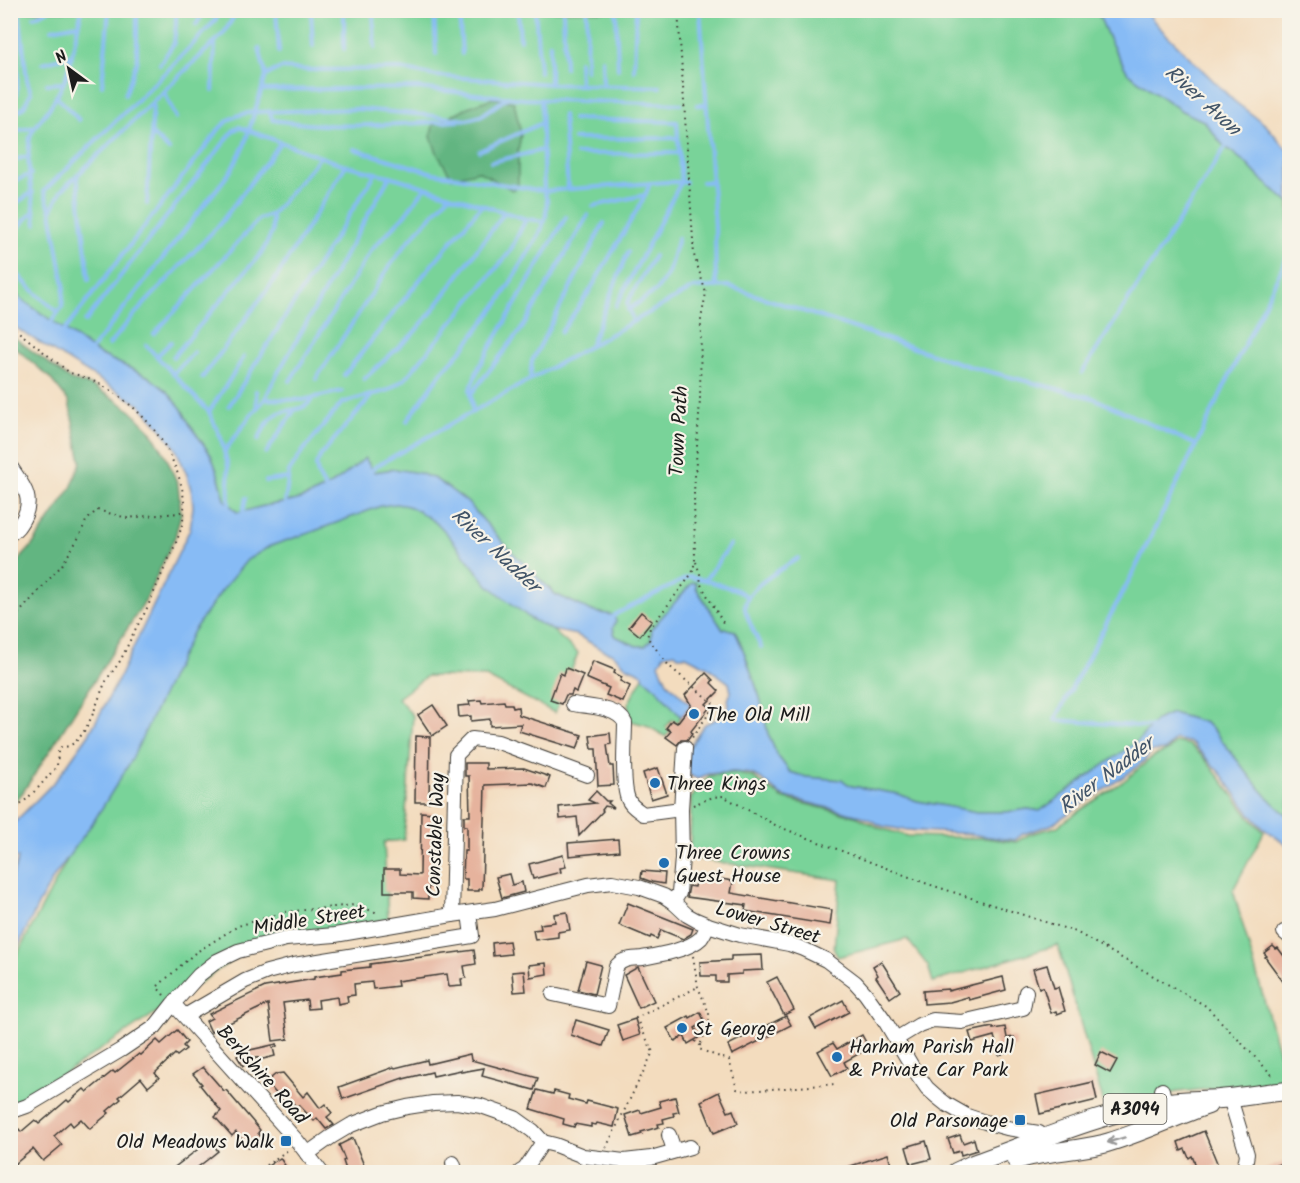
<svg xmlns="http://www.w3.org/2000/svg" width="1300" height="1183" viewBox="0 0 1300 1183" font-family="Kalam,sans-serif">
<style>
.green{fill:#79d399;stroke:#4a785a;stroke-width:1.5}
.forest{fill:#62b581;stroke:#3f684e;stroke-width:1.5}
.water{fill:#87bbf5;stroke:#526c88;stroke-width:1.5}
.lines{fill:none;stroke-linecap:round;stroke-linejoin:round}
.stream{stroke:#87bbf5;stroke-width:4}
.building{fill:#e6b39d}
.minor-casing{stroke:#3c3934;stroke-width:16}
.major-casing{stroke:#3c3934;stroke-width:20}
.path{stroke:#3c3934;stroke-width:2;stroke-dasharray:1.5 4.5;stroke-linecap:butt}
.minor{stroke:#fff;stroke-width:14}
.major{stroke:#fff;stroke-width:18}
.oneway{stroke:#999}
.poi-dot{fill:#1f6fb2;stroke:#f7f3e8;stroke-width:2}
.labels{text-anchor:middle;stroke-width:4.5;stroke-linejoin:round;paint-order:stroke}
.shield{fill:#f7f3e8;stroke:#5e5c59;stroke-width:1.5}
.shield-label{font-size:18px;font-weight:bold;fill:#1c1c1c}
.street-label{font-size:20px;fill:#1c1c1c;stroke:#f7f3e8}
.poi-label{font-size:20px;fill:#1c1c1c;stroke:#f7f3e8;text-anchor:start}
.water-label{font-size:21px;font-style:italic;fill:#415468;stroke:#f7f3e8}
</style>
<rect width="100%" height="100%" fill="#f7f3e8"/>
<filter id="ink" filterUnits="userSpaceOnUse"><feTurbulence type="fractalNoise" baseFrequency=".0167" numOctaves="2"/><feDisplacementMap in="SourceGraphic" scale="12" xChannelSelector="R" yChannelSelector="G"/><feConvolveMatrix kernelMatrix="1 2 1 2 8 2 1 2 1" color-interpolation-filters="sRGB"/></filter>
<filter id="wash" filterUnits="userSpaceOnUse"><feTurbulence type="fractalNoise" baseFrequency=".008" numOctaves="4" result="noise"/><feDisplacementMap in="SourceGraphic" scale="24" xChannelSelector="R" yChannelSelector="G"/><feGaussianBlur stdDeviation="1.35" result="paint"/><feColorMatrix in="noise" values="0 0 0 0 0 0 0 0 0 0 0 0 0 0 0 0 0 1.4 0 .05"/><feComposite in="paint" operator="in"/></filter>
<g filter="url(#wash)">
<rect width="100%" height="100%" fill="#f3dcbe"/>
<g class="green">
<path d="M 11,11 L 1097,11 L 1110,41 L 1128,73 L 1182,111 L 1204,121 L 1222,144 L 1247,164 L 1259,177 L 1289,203 L 1289,816 L 1282,811 L 1272,802 L 1255,783 L 1215,732 L 1206,723 L 1172,713 L 1156,720 L 1139,740 L 1040,811 L 1028,809 L 1006,812 L 977,812 L 950,807 L 917,801 L 898,794 L 851,786 L 842,780 L 806,777 L 790,772 L 777,755 L 768,734 L 760,698 L 744,652 L 735,631 L 726,629 L 723,630 L 696,588 L 695,583 L 652,628 L 651,640 L 645,646 L 636,646 L 615,636 L 613,628 L 604,613 L 595,612 L 581,607 L 555,594 L 510,550 L 467,502 L 451,490 L 435,479 L 395,469 L 374,472 L 365,459 C 343,477 325,492 297,500 C 285,503 272,504 260,507 C 252,509 246,512 237,512 L 225,500 L 218,474 L 211,455 L 190,425 L 181,408 L 149,377 L 99,354 L 21,299 L 11,288 Z"/>
<polygon points="370,500 414,500 552,630 578,653 555,713 486,677 427,676 398,698 413,716 404,840 384,842 388,919 250,948 157,1012 32,1095 11,1104 11,966 231,550"/>
<polygon points="643,677 657,689 681,717 677,723 672,720 666,727 671,731 666,737 646,725 630,721 628,704"/>
<polygon points="1176,742 1190,745 1205,759 1223,782 1250,818 1264,832 1233,890 1287,1081 1178,1092 1105,1108 1058,945 933,982 928,966 907,939 838,957 834,950 840,880 690,858 691,798 709,776 733,773 753,777 782,798 858,817 880,828 908,836 985,838 1016,842 1030,834 1056,827 1125,780 1154,756 1167,751"/>
</g>
<g class="forest">
<polygon points="493,98 514,102 521,134 518,152 518,187 512,190 478,171 452,178 438,155 431,137 433,125 468,107"/>
<polygon points="11,335 71,380 90,385 116,400 131,411 151,431 166,456 178,485 181,514 175,537 145,601 53,746 23,792 11,807 11,569 31,547 71,488 81,462 69,402 49,377 11,344"/>
</g>
<g class="water">
<polygon points="1097,11 1146,11 1157,25 1234,101 1266,125 1289,152 1289,203 1259,177 1247,164 1222,144 1204,121 1182,111 1128,73 1110,41"/>
<path d="M 11,288 L 21,299 L 99,354 L 149,377 L 168,392 L 181,408 L 190,425 L 211,455 L 218,474 L 225,500 L 237,512 C 246,512 252,509 260,507 C 272,504 285,503 297,500 C 326,491 343,477 365,458 L 374,472 L 395,469 L 419,473 L 435,479 L 451,490 L 467,502 L 510,550 L 555,594 L 594,612 L 613,615 L 616,621 L 613,628 L 615,636 L 636,646 L 645,646 L 651,640 L 652,628 L 692,583 L 696,583 L 696,588 L 723,630 L 726,629 L 735,631 L 744,652 L 760,698 L 768,734 L 777,755 L 790,772 L 806,777 L 842,780 L 851,786 L 898,794 L 917,801 L 950,807 L 977,812 L 1006,812 L 1028,809 L 1040,811 L 1139,740 L 1156,720 L 1172,713 L 1206,723 L 1215,732 L 1255,783 L 1272,802 L 1282,811 L 1289,816 L 1289,846 L 1264,829 L 1249,813 L 1221,774 L 1192,743 L 1175,739 L 1166,750 L 1152,751 L 1144,761 L 1126,775 L 1051,825 L 1023,834 L 1015,840 C 1000,839 985,836 969,834 C 941,832 913,832 886,827 C 874,825 869,816 856,815 L 782,796 L 760,778 L 751,774 L 734,772 L 708,774 L 697,779 L 691,776 L 686,770 L 688,750 L 699,732 L 705,724 L 721,717 L 726,712 L 729,705 L 728,700 L 731,692 L 729,683 L 706,666 L 686,656 L 678,656 L 675,653 L 664,655 L 659,664 L 667,682 L 691,705 L 681,717 L 657,689 L 643,677 L 643,674 L 626,666 L 613,654 L 601,649 L 577,635 L 552,630 L 531,619 L 488,585 L 449,536 L 439,525 L 420,512 L 408,506 L 396,504 L 381,506 L 312,532 L 270,546 L 247,560 L 223,589 L 193,631 L 131,761 L 94,821 L 56,874 L 40,901 L 11,961 L 11,881 L 18,858 L 13,857 L 11,859 L 11,826 L 57,779 L 89,734 L 115,686 L 190,529 L 193,507 L 192,494 L 187,475 L 175,447 L 158,425 L 140,405 L 19,330 L 11,322 Z"/>
</g>
<g class="lines">
<g class="stream">
<polyline points="276,10 279,52"/>
<polyline points="311,10 313,46"/>
<polyline points="344,10 344,49"/>
<polyline points="373,10 375,48"/>
<polyline points="434,10 436,54"/>
<polyline points="459,10 462,54"/>
<polyline points="518,10 520,40"/>
<polyline points="535,10 540,72"/>
<polyline points="563,10 565,68"/>
<polyline points="616,10 618,69"/>
<polyline points="671,10 671,13"/>
<polyline points="700,10 715,227 716,287"/>
<path d="M 10,15 C 14,42 21,69 16,95 L 10,99"/>
<polyline points="34,17 49,10"/>
<polyline points="196,25 205,10"/>
<polyline points="52,29 78,24"/>
<polyline points="259,48 266,76"/>
<polyline points="602,59 603,85"/>
<polyline points="579,61 580,85"/>
<polyline points="43,63 72,55"/>
<polyline points="160,64 174,43 176,24 176,10"/>
<polyline points="586,71 587,10"/>
<polyline points="634,71 636,10"/>
<polyline points="47,84 63,83"/>
<polyline points="550,84 550,43"/>
<polyline points="102,85 109,10"/>
<polyline points="262,90 417,88 524,99 681,104"/>
<polyline points="164,91 176,118"/>
<polyline points="213,91 215,42"/>
<polyline points="125,95 137,61 137,10"/>
<polyline points="56,96 79,120"/>
<polyline points="697,105 704,105"/>
<path d="M 269,111 L 273,120 C 334,130 396,124 458,121"/>
<polyline points="563,115 568,189"/>
<polyline points="10,116 23,108 31,93 27,80 19,10"/>
<polyline points="573,119 677,122 681,182 616,306"/>
<polyline points="10,132 35,127"/>
<polyline points="152,134 169,150"/>
<polyline points="574,139 678,138"/>
<polyline points="354,149 433,173 544,191 541,100"/>
<polyline points="479,151 542,123"/>
<polyline points="576,154 679,153"/>
<polyline points="10,161 29,156"/>
<polyline points="491,162 542,150"/>
<polyline points="77,175 89,279"/>
<polyline points="702,182 712,182"/>
<polyline points="10,183 31,174"/>
<polyline points="147,204 153,103"/>
<polyline points="593,206 645,195"/>
<polyline points="10,207 33,192"/>
<polyline points="51,211 44,191 171,67 215,21 220,10"/>
<path d="M 36,224 C 33,196 25,165 30,137 C 32,128 40,121 45,114 C 52,105 59,92 64,82 C 73,59 75,34 82,10"/>
<polyline points="14,232 34,211"/>
<path d="M 10,264 C 23,283 41,298 58,312"/>
<polyline points="628,310 657,290 668,273 678,238"/>
<polyline points="52,321 62,307 64,285 51,211 61,191 224,33 233,18 235,10"/>
<polyline points="633,321 627,303 654,256"/>
<path d="M 85,322 L 233,131 L 239,127 C 289,144 338,167 390,176 L 526,219 L 544,221"/>
<path d="M 65,330 L 220,128 C 232,116 239,114 255,112 L 359,109 L 426,115 L 467,120 L 481,116 L 508,97"/>
<polyline points="561,332 589,292 645,196 650,183"/>
<polyline points="154,334 259,219 272,214 319,158"/>
<polyline points="109,345 134,315 219,225 281,142"/>
<polyline points="146,345 209,412 221,438 228,466 229,504"/>
<polyline points="590,346 628,252"/>
<polyline points="92,349 230,172 244,146 266,76 274,71 281,68 309,70 400,69 436,76 550,84 660,87"/>
<polyline points="157,356 171,342"/>
<polyline points="173,357 263,251 272,232 272,214"/>
<polyline points="1082,373 1228,143"/>
<polyline points="173,374 194,352"/>
<polyline points="344,375 430,267 482,205"/>
<polyline points="202,378 276,278 346,165"/>
<polyline points="316,379 389,267 406,244 450,195"/>
<polyline points="364,379 412,335 431,313 504,213"/>
<polyline points="530,379 532,361 604,223"/>
<polyline points="290,381 372,249 403,217 425,188"/>
<polyline points="256,391 257,408"/>
<polyline points="471,394 523,327 588,215"/>
<polyline points="265,399 274,380 390,176"/>
<polyline points="229,406 375,174"/>
<polyline points="209,412 244,357"/>
<polyline points="473,412 470,389 479,367 566,217"/>
<polyline points="407,421 442,372 463,349 499,302 540,233 546,215 547,200 544,191 666,182 686,182"/>
<path d="M 258,440 C 263,431 268,418 279,413 C 292,408 304,412 313,398"/>
<polyline points="224,452 251,415 265,399 303,400 342,391"/>
<polyline points="266,453 294,411"/>
<polyline points="370,472 376,466 693,288 728,286 971,367 1093,398 1196,445 1290,251"/>
<polyline points="266,481 288,478"/>
<polyline points="325,488 318,475 316,465 321,455 373,394"/>
<polyline points="285,503 289,472 303,451 342,403 389,390 405,379 509,253 526,219"/>
<polyline points="243,512 246,498"/>
<polyline points="705,580 730,545"/>
<polyline points="610,620 616,614 689,577 705,580 737,590 748,597"/>
<path d="M 761,647 C 757,638 746,617 745,608 C 744,588 784,568 798,558"/>
<polyline points="1152,727 1055,720 1135,569 1196,445"/>
</g>
</g>
<g id="blocks">
<g class="building">
<polygon points="641,612 652,621 640,636 629,627"/>
<polygon points="593,661 615,670 614,673 622,677 620,681 630,686 623,702 606,695 609,688 586,678"/>
<polygon points="566,668 583,675 576,692 573,690 571,695 566,695 562,704 550,700 560,673 564,675"/>
<polygon points="706,673 713,680 711,683 719,691 706,704 710,707 691,731 692,733 687,740 681,740 677,745 666,737 671,731 666,728 672,720 677,723 691,705 685,695"/>
<polygon points="481,700 482,703 504,701 505,704 512,704 513,708 518,707 519,715 582,735 577,749 519,731 521,724 490,726 490,719 471,721 471,716 459,717 458,706 470,705 469,701"/>
<polygon points="433,705 447,726 432,736 418,715"/>
<polygon points="610,733 611,744 607,745 610,766 613,766 614,785 598,786 596,749 592,749 590,736"/>
<polygon points="416,736 430,737 429,802 415,802"/>
<polygon points="465,763 486,763 486,769 524,768 550,777 546,788 532,783 485,785 482,889 479,889 479,891 467,891 467,879 463,879 464,851 467,851 467,826 464,826 464,816 470,816 469,776 465,776"/>
<polygon points="658,768 667,794 651,799 643,773"/>
<polygon points="596,791 606,801 610,801 608,803 614,808 605,806 602,810 603,811 579,836 577,817 560,819 559,807 595,803 588,800"/>
<polygon points="421,812 433,813 432,887 428,887 428,899 413,898 413,892 384,892 384,869 400,869 400,874 420,875"/>
<polygon points="618,839 619,851 569,856 568,843"/>
<polygon points="563,855 566,867 560,868 561,872 533,879 529,864"/>
<polygon points="642,871 665,873 664,884 652,882 641,878"/>
<polygon points="509,874 512,885 522,882 524,892 502,898 496,877"/>
<polygon points="697,876 721,880 721,879 733,881 731,893 832,910 830,925 745,911 746,905 687,897 689,886 695,887"/>
<polygon points="628,903 693,929 691,934 683,939 661,930 657,939 651,936 650,938 619,925"/>
<polygon points="567,912 570,930 558,932 558,937 535,940 533,930 541,929 540,924 555,922 554,914"/>
<polygon points="509,941 511,954 493,956 492,943"/>
<polygon points="1273,946 1276,949 1278,948 1290,964 1290,991 1265,957 1267,956 1264,953"/>
<polygon points="474,950 476,964 464,966 466,978 461,979 462,986 449,987 447,974 397,981 398,986 373,989 372,982 354,984 355,995 347,996 348,1002 338,1004 337,997 318,1000 319,1008 308,1009 307,1000 283,1003 288,1039 273,1041 268,1004 211,1032 206,1021 212,1018 209,1014 265,987 314,979 314,977 342,973 342,970 370,967 370,964"/>
<polygon points="762,955 763,970 742,971 742,974 727,975 727,982 716,982 716,976 701,976 700,962 731,960 731,956"/>
<polygon points="586,961 601,965 594,994 578,990"/>
<polygon points="881,961 900,991 890,998 876,977 878,975 873,966"/>
<polygon points="546,963 547,974 530,977 529,965"/>
<polygon points="1047,965 1054,988 1058,987 1065,1011 1057,1014 1056,1011 1051,1013 1043,987 1039,988 1033,969"/>
<polygon points="638,967 654,1001 639,1008 624,975"/>
<polygon points="524,971 526,991 514,992 512,972"/>
<polygon points="777,977 794,1010 784,1015 767,982"/>
<polygon points="1003,977 1006,990 969,1000 968,997 950,1002 924,1004 923,991 948,989 948,991"/>
<polygon points="843,1000 849,1012 816,1029 810,1018"/>
<polygon points="700,1012 705,1022 695,1028 700,1037 688,1044 684,1036 675,1041 667,1028 689,1016 690,1018"/>
<polygon points="786,1016 791,1025 732,1055 728,1045"/>
<polygon points="635,1019 640,1035 623,1041 617,1025"/>
<polygon points="576,1020 609,1030 603,1046 571,1035"/>
<polygon points="993,1027 993,1029 1005,1027 1007,1038 1014,1037 1016,1046 1007,1048 1008,1052 999,1055 994,1036 972,1042 969,1032"/>
<polygon points="177,1030 187,1042 183,1046 186,1049 177,1056 175,1054 155,1073 159,1078 148,1087 141,1078 119,1097 121,1099 107,1111 109,1113 90,1129 81,1119 73,1126 70,1122 54,1136 62,1145 43,1161 33,1149 10,1168 10,1136 19,1129 21,1132 35,1120 39,1124 67,1100 69,1102 84,1089 87,1092 113,1071 115,1073 139,1054 141,1055 157,1040 161,1044"/>
<polygon points="862,1035 869,1048 844,1062 847,1068 832,1076 818,1051 833,1043 837,1049"/>
<polygon points="277,1044 277,1046 273,1048 275,1056 259,1060 258,1057 243,1066 237,1056 250,1050"/>
<polygon points="1101,1052 1117,1060 1110,1073 1095,1065"/>
<polygon points="470,1054 471,1060 538,1078 534,1090 482,1076 484,1068 461,1072 461,1070 433,1076 432,1072 403,1079 403,1078 343,1099 339,1087 394,1067 395,1068 427,1060 428,1064"/>
<polygon points="203,1067 224,1091 226,1090 260,1130 258,1133 262,1138 249,1148 236,1132 232,1136 215,1117 221,1111 200,1085 202,1084 193,1074"/>
<polygon points="283,1073 303,1097 308,1092 320,1108 325,1104 332,1113 327,1117 334,1125 326,1129 317,1118 314,1121 299,1105 296,1107 293,1103 288,1107 266,1082 276,1074"/>
<polygon points="1093,1082 1097,1100 1040,1114 1036,1095"/>
<polygon points="537,1090 553,1094 554,1091 569,1095 568,1099 586,1104 587,1101 618,1109 614,1127 597,1123 596,1125 591,1124 591,1127 575,1124 574,1127 563,1124 564,1119 531,1109"/>
<polygon points="719,1092 728,1112 733,1110 738,1123 714,1133 701,1101"/>
<polygon points="675,1097 679,1112 673,1113 674,1116 663,1119 664,1123 658,1124 659,1127 641,1132 642,1134 632,1137 625,1115 640,1110 641,1113 661,1107 659,1101"/>
<polygon points="1204,1131 1218,1165 1199,1173 1192,1156 1189,1158 1185,1149 1181,1151 1178,1142"/>
<polygon points="960,1135 963,1143 974,1139 977,1150 961,1155 960,1151 953,1153 948,1139"/>
<polygon points="353,1138 367,1173 347,1173 343,1161 345,1160 339,1145"/>
<polygon points="210,1140 218,1151 207,1160 190,1173 167,1173"/>
<polygon points="926,1141 931,1159 911,1164 906,1147"/>
<polygon points="888,1154 894,1173 835,1173 835,1171"/>
<polygon points="280,1158 290,1173 272,1173 268,1166"/>
<polygon points="1290,1160 1290,1173 1258,1173 1258,1172"/>
</g>
</g>
</g>
<g filter="url(#ink)">
<use href="#blocks" fill-opacity="0" stroke="#3c3934" stroke-width="1.5"/>
<g class="lines">
<defs>
<g id="minor">
<path d="M 10,466 C 22,485 35,497 23,519 C 19,526 17,529 10,534"/>
<path d="M 573,704 C 589,707 618,707 625,723 C 625,740 621,787 629,801 C 631,806 638,810 643,814 L 681,809"/>
<polyline points="673,902 679,893 682,858 681,809 685,748"/>
<polyline points="452,915 456,755 472,739 498,742 587,775"/>
<polyline points="1284,932 1290,937"/>
<path d="M 553,994 L 608,1006 L 616,967 C 622,958 632,959 642,958 C 659,955 689,950 701,938 C 704,934 706,929 708,925"/>
<polyline points="178,1009 298,1142 321,1172"/>
<polyline points="185,1016 245,981 267,972 294,965 472,936 469,913"/>
<polyline points="896,1039 919,1025 933,1020 962,1022 1023,1008 1026,992"/>
<polyline points="1162,1090 1165,1102"/>
<polyline points="1230,1098 1247,1154 1245,1165 1240,1172"/>
<polyline points="10,1112 27,1106 121,1050 155,1027 173,1004 199,975 217,961 238,951 286,939 335,935 452,915 495,909 588,885 612,882 639,887 664,896 673,902 687,915 696,920 708,925 740,935 789,944 803,949 826,960 855,982 865,993 885,1021 913,1068 927,1088 936,1096 946,1104 967,1116 985,1122 1007,1128 1039,1133 1045,1139"/>
<polyline points="669,1135 674,1150"/>
<polyline points="307,1154 331,1137 351,1125 382,1113 407,1107 433,1103 457,1102 481,1106 515,1118 533,1131 543,1142 555,1145 583,1156 624,1161 651,1158 690,1147"/>
<polyline points="453,1163 456,1172"/>
<polyline points="520,1172 525,1169 543,1142"/>
</g>
<g id="major">
<path d="M 1016,1160 C 1045,1151 1075,1151 1103,1144 C 1139,1134 1173,1117 1208,1105"/>
<path d="M 956,1172 L 973,1164 C 1035,1142 1096,1115 1161,1103 C 1184,1099 1207,1101 1230,1098 C 1250,1096 1269,1092 1290,1091"/>
</g>
</defs>
<use href="#minor" class="minor-casing"/>
<use href="#major" class="major-casing"/>
<g class="path">
<polyline points="678,10 694,255 706,293 701,319 700,400 694,492 695,560 693,571 688,579 650,628 647,637 669,666 715,705 691,739"/>
<path d="M 10,325 L 70,373 C 101,380 136,405 155,431 C 170,451 186,485 184,511 C 183,531 173,549 165,567 C 159,580 153,595 147,608 C 143,617 138,624 134,632 C 129,642 125,652 120,661 C 114,671 108,675 103,688 C 96,704 84,749 61,747 L 58,752 L 57,766 L 38,788 L 10,815"/>
<polyline points="696,562 701,577 700,583 725,626"/>
<polyline points="10,623 62,565 79,537 86,521 97,510 127,518 178,513 183,511"/>
<polyline points="693,805 713,797 723,796 777,826 925,883 1076,932 1206,1006 1275,1078"/>
<polyline points="693,956 698,987 709,1013 709,1024 700,1045"/>
<polyline points="164,995 157,987 195,953 238,926 285,912 354,905 375,912 376,914"/>
<polyline points="695,1041 700,1045 699,1049 714,1055 729,1060 737,1089 746,1091 836,1084"/>
<polyline points="606,1148 653,1052 636,1018 698,987"/>
<polyline points="1066,1164 1070,1172"/>
<polyline points="256,1172 288,1150"/>
</g>
<use href="#minor" class="minor"/>
<use href="#major" class="major"/>
</g>
<defs><path id="oneway-shaft" d="M-6 0H5M1.5-3L5.5 0L1.5 3" fill="none" stroke-width="1.6" stroke-linecap="round" stroke-linejoin="round" transform="scale(1.5)"/></defs>
<use class="oneway" href="#oneway-shaft" transform="translate(1116 1140) rotate(163)"/>
</g>
<g class="poi-dot">
<circle cx="694" cy="714" r="6"/>
<circle cx="655" cy="783" r="6"/>
<circle cx="664" cy="863" r="6"/>
<circle cx="682" cy="1028" r="6"/>
<circle cx="837" cy="1057" r="6"/>
<rect x="1014" y="1114" width="12" height="12" rx="3"/>
<rect x="280" y="1135" width="12" height="12" rx="3"/>
</g>
<g class="labels">
<rect class="shield" x="1103.5" y="1094" width="63" height="30" rx="4.5"/>
<g class="shield-label">
<text x="1135" y="1115">A3094</text>
</g>
<g class="street-label">
<text transform="translate(678 431) rotate(-87)" y="7">Town Path</text>
<text transform="translate(435 835) rotate(-88)" y="7">Constable Way</text>
<text transform="translate(309 919) rotate(-9)" y="7">Middle Street</text>
<text transform="translate(768 922) rotate(16)" y="7">Lower Street</text>
<text transform="translate(263 1074) rotate(48)" y="7">Berkshire Road</text>
</g>
<g class="poi-label">
<text x="706" y="721">The Old Mill</text>
<text x="667" y="790">Three Kings</text>
<text x="676" y="859">Three Crowns<tspan x="676" dy="23">Guest House</tspan></text>
<text x="694" y="1035">St George</text>
<text x="849" y="1053">Harham Parish Hall<tspan x="849" dy="23">&amp; Private Car Park</tspan></text>
<text x="1008" y="1127" text-anchor="end">Old Parsonage</text>
<text x="274" y="1148" text-anchor="end">Old Meadows Walk</text>
</g>
<g class="water-label">
<text transform="translate(1203 100) rotate(42)" y="7">River Avon</text>
<text transform="translate(496 550) rotate(43)" y="7">River Nadder</text>
<text transform="translate(1106 775) rotate(-37)" y="7">River Nadder</text>
</g>
</g>
<rect width="1300" height="1183" fill="none" stroke="#f7f3e8" stroke-width="36"/>
<g transform="translate(69 69) rotate(327)" stroke="#f7f3e8" stroke-width="4.5" paint-order="stroke">
<path d="M0-4.5L10 22L0 15L-10 22Z" fill="#1c1c1c"/>
<text y="-9" font-size="16" font-weight="bold" text-anchor="middle" fill="#1c1c1c">N</text>
</g>
</svg>
